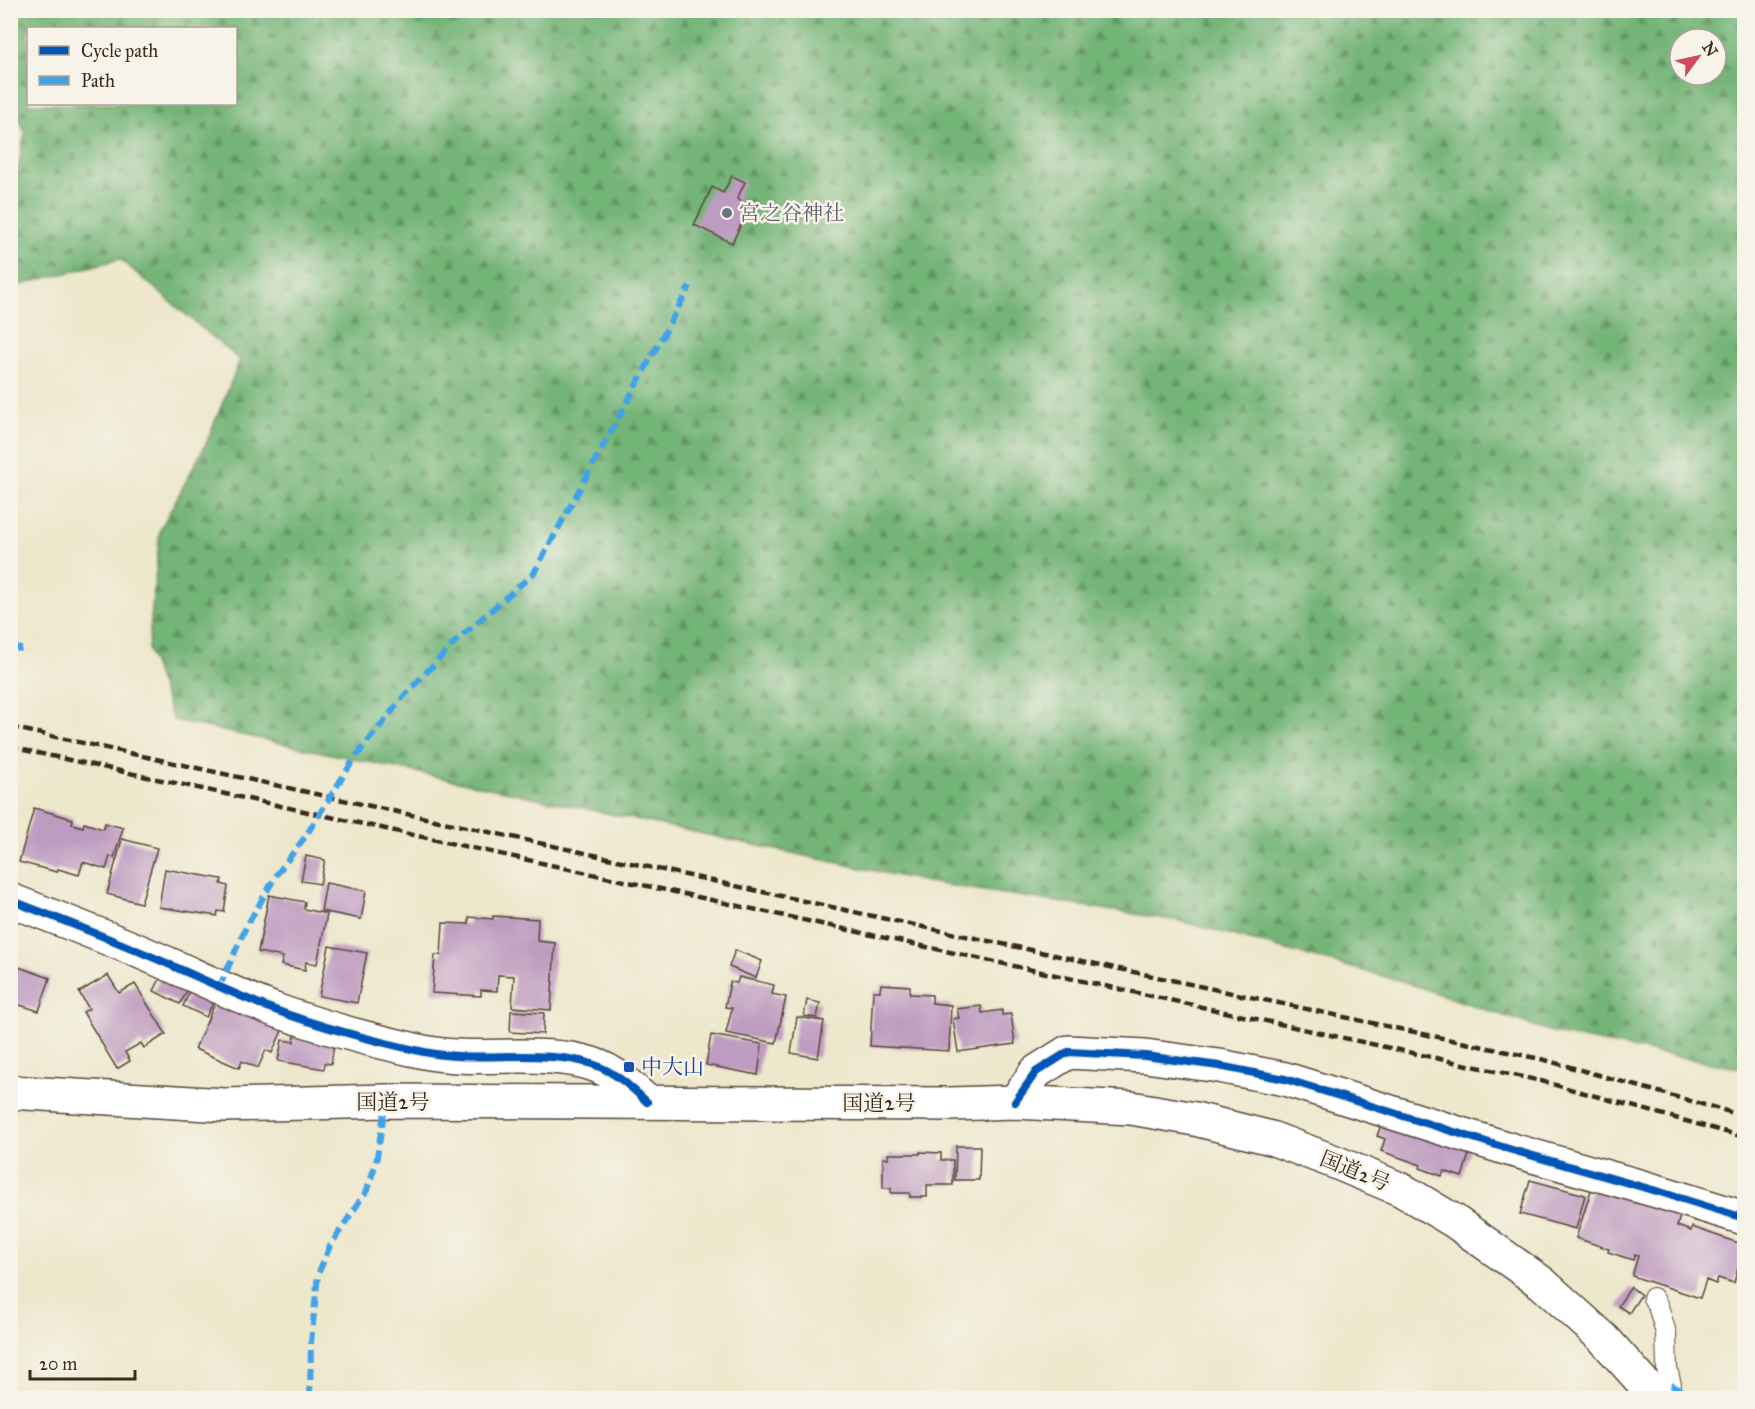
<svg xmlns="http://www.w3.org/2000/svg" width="1755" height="1409" viewBox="0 0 1755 1409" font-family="'IM FELL Great Primer','Noto Serif JP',serif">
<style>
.forest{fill:url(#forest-firs);stroke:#576f4a;stroke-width:1.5;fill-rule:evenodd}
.building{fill:#be9bc0}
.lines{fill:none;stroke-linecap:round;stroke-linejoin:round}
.lane-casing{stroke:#564638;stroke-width:22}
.street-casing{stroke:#564638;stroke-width:36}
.highway-casing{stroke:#564638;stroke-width:36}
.lane{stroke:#fff;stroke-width:20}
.street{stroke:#fff;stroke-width:33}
.highway{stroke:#fff;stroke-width:33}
.rail{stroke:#3b2a1e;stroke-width:4.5;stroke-dasharray:9 4.5;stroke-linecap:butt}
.quiet{stroke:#3fa3ea;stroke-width:6;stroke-dasharray:12 6;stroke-linecap:butt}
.cycleway-casing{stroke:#f7f3e8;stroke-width:11}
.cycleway{stroke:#0057b8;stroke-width:8}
.worship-dot{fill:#6b7280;stroke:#f7f3e8;stroke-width:2}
.transit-dot{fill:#1a4fb4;stroke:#f7f3e8;stroke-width:2}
.labels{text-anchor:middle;stroke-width:5;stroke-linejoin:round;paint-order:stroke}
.worship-label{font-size:21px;fill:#5b616d;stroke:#f7f3e8;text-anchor:start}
.transit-label{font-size:21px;fill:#164399;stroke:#f7f3e8;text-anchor:start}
.street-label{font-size:21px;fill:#3b2a1e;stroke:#f7f3e8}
</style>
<defs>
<pattern id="forest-firs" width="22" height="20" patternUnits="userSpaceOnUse" patternTransform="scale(1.5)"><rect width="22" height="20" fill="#73b477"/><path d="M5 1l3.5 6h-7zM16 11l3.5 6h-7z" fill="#609361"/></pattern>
</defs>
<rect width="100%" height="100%" fill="#f7f3e8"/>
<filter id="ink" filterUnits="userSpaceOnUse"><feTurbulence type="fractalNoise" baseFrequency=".0167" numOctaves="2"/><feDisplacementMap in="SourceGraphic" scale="12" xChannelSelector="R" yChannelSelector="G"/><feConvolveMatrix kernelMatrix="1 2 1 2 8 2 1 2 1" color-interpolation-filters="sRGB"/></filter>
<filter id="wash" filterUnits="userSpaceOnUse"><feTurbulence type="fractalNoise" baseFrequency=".008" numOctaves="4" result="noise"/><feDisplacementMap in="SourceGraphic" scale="24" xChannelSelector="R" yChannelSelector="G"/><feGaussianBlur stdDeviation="1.35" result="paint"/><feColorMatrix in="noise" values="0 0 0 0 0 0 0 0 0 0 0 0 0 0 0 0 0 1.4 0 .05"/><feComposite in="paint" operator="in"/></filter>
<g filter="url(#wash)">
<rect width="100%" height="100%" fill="#ede7cc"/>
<path class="forest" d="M 11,11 L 1744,11 L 1744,1069 L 1561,1035 L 1401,981 L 1180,921 L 927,882 L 173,720 L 148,649 L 160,530 L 206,444 L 240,360 L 120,259 L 11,287 L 11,207 L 25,132 L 11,102 ZM 28,28 L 236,28 L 236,104 L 28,104 ZM 1680,39 L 1716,39 L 1716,75 L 1680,75 Z"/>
<g id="blocks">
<g class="building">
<polygon points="732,176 745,182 737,199 750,206 732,243 694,225 712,187 723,193"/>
<polygon points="34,808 73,819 72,824 83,827 84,823 103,829 105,823 123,828 114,858 110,856 106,869 83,862 79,875 58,869 57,872 19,862"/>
<polygon points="122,839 157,848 141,903 107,894"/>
<polygon points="306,856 325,860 320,884 301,881"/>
<polygon points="165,869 222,879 221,884 228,886 224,912 218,911 217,916 159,907"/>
<polygon points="326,883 366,891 361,919 321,911"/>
<polygon points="269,895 305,902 304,909 327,914 317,964 306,962 305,970 281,965 283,957 258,952"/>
<polygon points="493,916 538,919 537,941 555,943 551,1010 512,1007 514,976 498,975 497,991 481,990 481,996 432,993 435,955 441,955 443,923 469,924 469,917 493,919"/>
<polygon points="329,946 367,953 357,1003 319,996"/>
<polygon points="735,950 762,961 756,978 729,967"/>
<polygon points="10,964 50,978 39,1011 10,1002"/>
<polygon points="164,971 191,984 180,1004 154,991"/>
<polygon points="108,975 119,993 135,984 166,1034 144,1048 141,1043 125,1052 130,1061 117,1069 83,1012 89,1009 79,992"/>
<polygon points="739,977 774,985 772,994 786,997 776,1043 726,1033 732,1008 725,1007 730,982 737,983"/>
<polygon points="881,984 910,986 910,994 932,995 932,1003 951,1005 949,1051 870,1046 873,991 880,991"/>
<polygon points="193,985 216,996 206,1017 183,1006"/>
<polygon points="219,994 285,1024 272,1053 266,1050 258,1068 242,1061 239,1068 195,1049"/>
<polygon points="807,1000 820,1003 817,1018 804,1016"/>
<polygon points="981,1006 982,1013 1002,1010 1002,1015 1011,1014 1015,1044 958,1052 953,1019 959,1018 957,1009"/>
<polygon points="511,1011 544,1013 543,1034 510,1032"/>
<polygon points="797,1017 824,1021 818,1058 791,1053"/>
<polygon points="295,1032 335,1038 331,1064 325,1063 324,1069 278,1061 282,1040 294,1042"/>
<polygon points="711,1035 762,1044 758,1075 706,1065"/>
<polygon points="1383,1119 1471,1148 1462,1177 1444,1171 1442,1176 1420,1168 1421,1165 1381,1151 1385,1139 1377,1136"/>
<polygon points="956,1146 980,1146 979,1180 955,1180"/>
<polygon points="920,1152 941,1153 941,1160 953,1160 953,1185 927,1185 927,1197 910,1197 910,1193 891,1193 891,1188 883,1188 883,1158 889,1158 888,1154 920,1154"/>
<polygon points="1530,1180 1585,1195 1576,1229 1520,1214"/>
<polygon points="1593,1184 1681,1213 1677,1226 1691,1231 1692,1227 1744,1245 1734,1283 1718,1278 1716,1284 1706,1280 1700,1298 1632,1276 1638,1256 1635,1255 1633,1260 1608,1252 1609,1249 1576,1238"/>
<polygon points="1631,1287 1641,1295 1629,1313 1618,1306"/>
</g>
</g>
</g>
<g filter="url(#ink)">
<use href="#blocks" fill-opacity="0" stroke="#564638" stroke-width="1.5"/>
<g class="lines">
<defs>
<polyline id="lane" points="1653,1298 1658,1306 1666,1333 1667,1369 1671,1385 1666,1398"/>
<g id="street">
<path d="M 10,900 C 57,918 104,936 150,956 C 192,974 232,994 275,1010 C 324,1028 374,1041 424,1052 C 477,1063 542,1048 592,1064 C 614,1071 631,1087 647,1102"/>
<polyline points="1015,1102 1036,1072 1068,1052 1145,1056 1219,1066 1285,1079 1512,1150 1660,1192 1744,1218"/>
</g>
<polyline id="highway" points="10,1092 225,1105 386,1101 950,1104 1015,1102 1131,1108 1195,1119 1271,1138 1335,1162 1402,1190 1454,1221 1542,1283 1604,1339 1657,1398"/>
</defs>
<use href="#lane" class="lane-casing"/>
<use href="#street" class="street-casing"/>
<use href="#highway" class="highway-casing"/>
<use href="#lane" class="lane"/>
<use href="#street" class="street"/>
<use href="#highway" class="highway"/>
<g class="rail">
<polyline points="10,727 900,922 1545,1060 1744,1116"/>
<polyline points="10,747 1541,1081 1744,1137"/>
</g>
<g class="quiet">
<polyline points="10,647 22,649"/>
<polyline points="219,988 246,927 277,874 305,837 354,759 404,696 458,639 534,573 690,286"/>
<polyline points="1671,1385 1697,1398"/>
<polyline points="310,1398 311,1343 318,1274 330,1246 367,1190 376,1163 386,1101"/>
</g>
<defs>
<g id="cycleway">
<path d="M 10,900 C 57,918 104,936 150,956 C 192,974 232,994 275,1010 C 324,1028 374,1041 424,1052 C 477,1063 542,1048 592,1064 C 614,1071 631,1087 647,1102"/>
<polyline points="1015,1102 1036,1072 1068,1052 1145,1056 1219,1066 1285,1079 1512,1150 1660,1192 1744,1218"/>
</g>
</defs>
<use href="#cycleway" class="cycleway-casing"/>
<use href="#cycleway" class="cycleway"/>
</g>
</g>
<circle class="worship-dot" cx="727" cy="213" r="6"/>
<rect class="transit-dot" x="623" y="1061" width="12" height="12" rx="3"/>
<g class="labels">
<g class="worship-label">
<text x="739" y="220">宮之谷神社</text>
</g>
<g class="transit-label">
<text x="641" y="1074">中大山</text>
</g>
<g class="street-label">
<text x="393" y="1109">国道2号</text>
<text x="879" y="1110">国道2号</text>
<text transform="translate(1355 1171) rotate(22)" y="7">国道2号</text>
</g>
</g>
<rect width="1755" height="1409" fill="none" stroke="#f7f3e8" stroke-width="36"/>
<rect x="27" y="27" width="210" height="78" fill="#f7f3e8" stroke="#aca397" stroke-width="1.5"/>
<rect x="39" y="46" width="30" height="9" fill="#0057b8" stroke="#aca397" stroke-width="1.5"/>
<text x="81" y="57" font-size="18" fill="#3b2a1e">Cycle path</text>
<rect x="39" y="76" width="30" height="9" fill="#3fa3ea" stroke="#aca397" stroke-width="1.5"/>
<text x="81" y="87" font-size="18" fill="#3b2a1e">Path</text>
<g transform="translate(1698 57) rotate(57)"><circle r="28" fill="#f7f3e8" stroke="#aca397" stroke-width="1.5"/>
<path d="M0-4.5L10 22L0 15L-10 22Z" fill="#d1495b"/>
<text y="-9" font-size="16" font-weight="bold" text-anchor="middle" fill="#3b2a1e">N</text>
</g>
<path d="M30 1370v9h105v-9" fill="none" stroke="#3b2a1e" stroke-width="3"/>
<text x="39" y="1370" font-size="18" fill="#3b2a1e" stroke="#f7f3e8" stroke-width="4.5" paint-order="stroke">20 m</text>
</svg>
